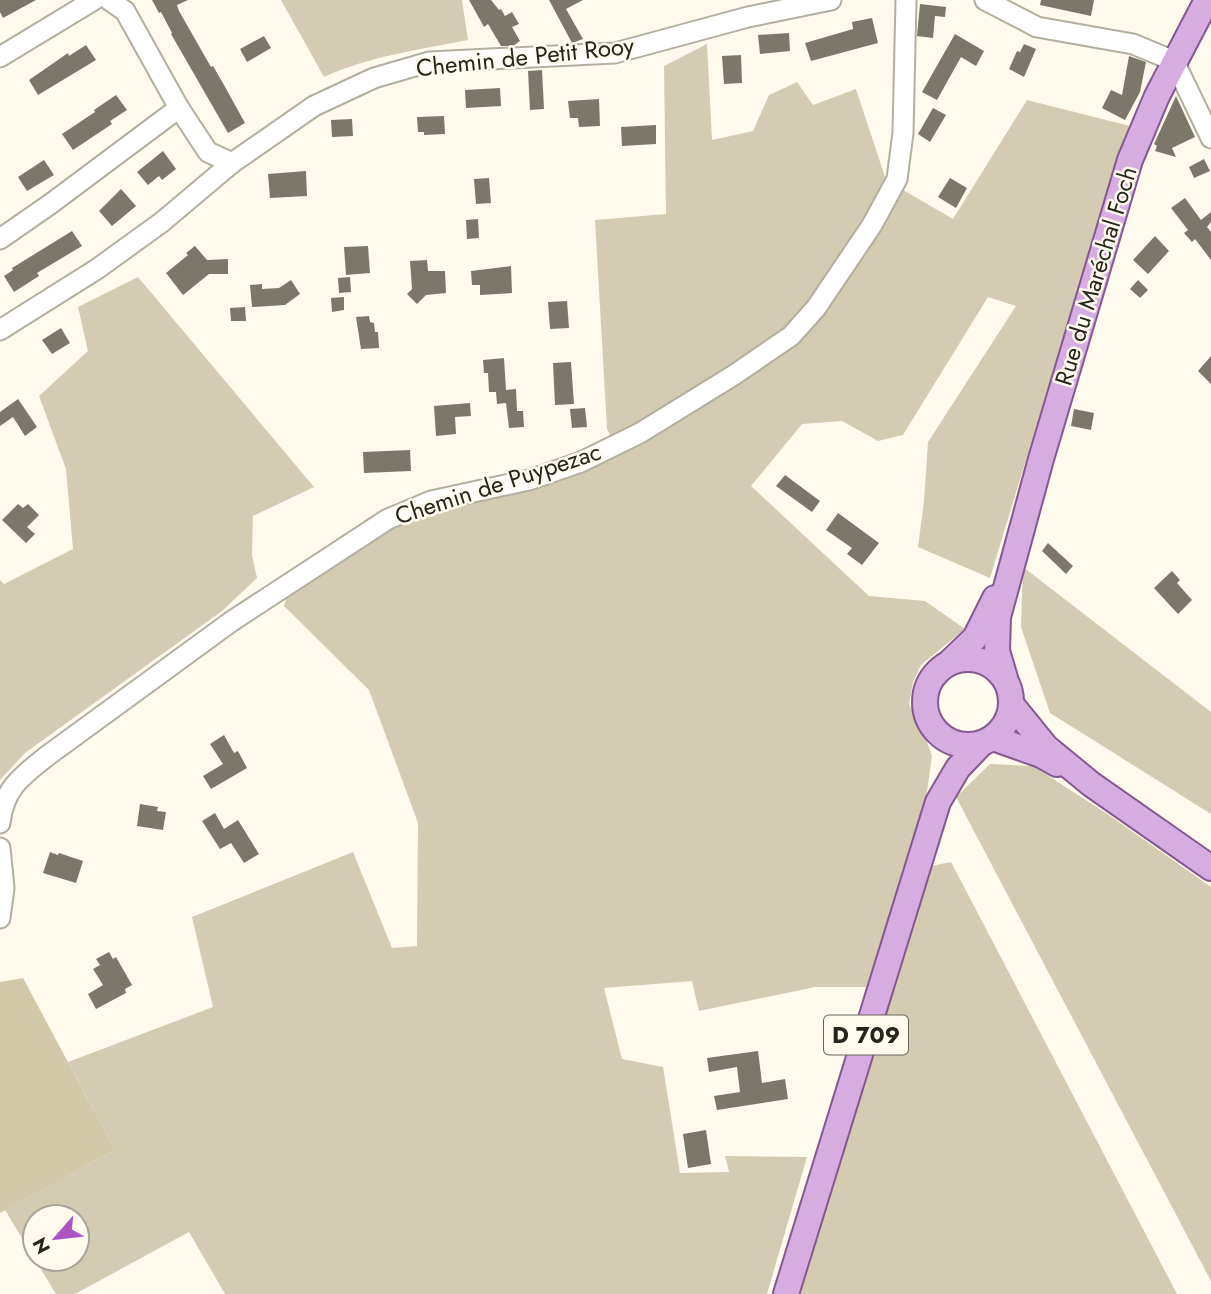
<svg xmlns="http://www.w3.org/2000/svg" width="1211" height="1294" viewBox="0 0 1211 1294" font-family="Jost,sans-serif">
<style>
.green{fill:#d3ccb2;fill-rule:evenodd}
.forest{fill:#d2c9a9}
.building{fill:#7b7869}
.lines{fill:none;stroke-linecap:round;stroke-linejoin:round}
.minor-casing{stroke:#b3afa0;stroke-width:23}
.major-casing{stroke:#865890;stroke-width:28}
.minor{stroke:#fff;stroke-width:19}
.major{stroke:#d6ace1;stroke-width:24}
.labels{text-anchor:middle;stroke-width:5;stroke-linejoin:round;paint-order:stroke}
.shield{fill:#fefbee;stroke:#66645c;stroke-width:2}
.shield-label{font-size:23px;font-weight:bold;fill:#25241e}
.street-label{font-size:24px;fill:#25241e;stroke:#fefbee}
</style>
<rect width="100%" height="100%" fill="#fefbee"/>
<g class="green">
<path d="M 281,0 L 462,0 L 468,40 C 419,50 369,56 324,77 Z"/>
<path d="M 707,44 L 712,140 L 753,131 L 769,95 L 797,82 L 813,105 L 856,89 L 886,180 L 953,219 L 1027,100 L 1134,127 L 1088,256 L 990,578 L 918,547 L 924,501 L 928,442 L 1016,306 L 988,297 L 903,435 L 878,441 L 842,421 L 802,424 L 751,486 L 869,596 L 925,601 L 965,629 L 921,665 L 913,682 L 909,704 L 925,736 L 932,756 L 924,813 L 866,987 L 815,987 L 699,1011 L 692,981 L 604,988 L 622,1059 L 663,1067 L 680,1173 L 729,1172 L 725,1156 L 807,1157 L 767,1294 L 225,1294 L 189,1232 L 75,1294 L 56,1294 L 5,1210 L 115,1150 L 68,1062 L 213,1007 L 192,917 L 353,852 L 392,948 L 417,946 L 418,823 L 369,690 L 284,606 L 287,596 L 379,534 L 433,509 L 619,452 L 607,429 L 595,220 L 666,214 L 664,66 ZM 35,1217 L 77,1217 L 77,1259 L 35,1259 Z"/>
<polygon points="138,277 314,487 253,516 252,555 257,578 222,611 25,753 0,780 0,580 4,584 73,549 66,469 39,396 88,351 78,307"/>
<polygon points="1023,567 1211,712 1211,814 1050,713 1021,627"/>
<polygon points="990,764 1033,766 1109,815 1211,887 1211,1281 956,797"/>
<polygon points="951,862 1177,1294 800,1294 931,866"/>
</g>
<polygon class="forest" points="23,978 115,1150 0,1213 0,982"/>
<g class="building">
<polygon points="0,0 36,0 3,18 0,12"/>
<polygon points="152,0 188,0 177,5 179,11 211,67 213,66 224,85 245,123 228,133 171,34 172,33 161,12 159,13"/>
<polygon points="469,0 491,0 499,10 501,9 505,16 512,12 519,24 512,27 520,41 513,46 501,46 488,24 484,27"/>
<polygon points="549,0 583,0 566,9 583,39 572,43"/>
<polygon points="1041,0 1094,0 1091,16 1040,5"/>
<polygon points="920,4 946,7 945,17 935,16 933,38 917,36"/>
<polygon points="872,18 878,43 811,61 805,43 853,29 852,22"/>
<polygon points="789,33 790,51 760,54 758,35"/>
<polygon points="955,34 984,51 976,66 961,57 937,100 922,92"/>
<polygon points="264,36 271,48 247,62 240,49"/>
<polygon points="1024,44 1036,49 1024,77 1009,69 1017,51 1020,52"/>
<polygon points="86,45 96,60 38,95 29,80 68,53 69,56"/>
<polygon points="741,55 742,83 724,84 722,56"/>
<polygon points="1129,56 1146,62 1140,92 1125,120 1102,108 1111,90 1122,95"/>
<polygon points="542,70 544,109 530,110 528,71"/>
<polygon points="500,88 501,106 466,108 465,90"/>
<polygon points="116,95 127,110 110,121 112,124 73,150 62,134 95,112 94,110"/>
<polygon points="1176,96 1195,137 1172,148 1176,157 1155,151 1157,146 1154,144"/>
<polygon points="599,99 600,126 579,127 578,118 570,118 568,101"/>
<polygon points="933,108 946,115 930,142 918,134"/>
<polygon points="444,116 445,134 424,135 424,132 418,132 417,117"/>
<polygon points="352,119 353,136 332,137 331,120"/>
<polygon points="656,125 656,144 622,146 621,127"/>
<polygon points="163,151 176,169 162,180 159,176 148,185 137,172"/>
<polygon points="1204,159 1210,171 1194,178 1189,167"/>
<polygon points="44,160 54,175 27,191 18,177"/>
<polygon points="306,171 307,196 270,198 268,174"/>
<polygon points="489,178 491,203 476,204 474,179"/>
<polygon points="950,178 967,188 956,208 938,197"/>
<polygon points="121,189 136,206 112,226 99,211"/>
<polygon points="1185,198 1201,220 1211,212 1211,222 1207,227 1211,232 1211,260 1195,239 1192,242 1184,233 1188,230 1171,208"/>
<polygon points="478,219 479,238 467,239 466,220"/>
<polygon points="72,231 82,246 37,273 39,276 14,292 4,276 13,270 12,268"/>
<polygon points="1155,236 1169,251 1148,274 1133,260"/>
<polygon points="195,246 207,260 228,259 228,274 209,274 183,295 166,273 188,255 186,253"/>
<polygon points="368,246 370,273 346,275 344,247"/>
<polygon points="427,260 428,271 445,271 446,293 426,295 417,304 407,294 412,289 410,261"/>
<polygon points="511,266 512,293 480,295 480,285 472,285 471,271"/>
<polygon points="350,277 351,292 339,293 338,278"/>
<polygon points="291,280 300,294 285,305 252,307 250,285 262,284 262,289 279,288"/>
<polygon points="1138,280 1148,290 1140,298 1130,289"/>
<polygon points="344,297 344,310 332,312 331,298"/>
<polygon points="567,301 569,328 550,329 548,302"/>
<polygon points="245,307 246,321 231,321 230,308"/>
<polygon points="369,316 370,322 374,323 375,332 378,332 379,348 361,349 356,317"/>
<polygon points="61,328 70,343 52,354 42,340"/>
<polygon points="1211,356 1211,384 1198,371"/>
<polygon points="504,358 506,390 516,389 517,411 523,411 524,427 509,428 506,403 497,404 496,392 489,392 488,373 484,373 483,360"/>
<polygon points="571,362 574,404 555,405 553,363"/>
<polygon points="18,399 37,427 25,436 13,417 0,426 0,412"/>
<polygon points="470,403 471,416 455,417 456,434 436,436 434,406"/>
<polygon points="585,408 587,427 572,428 570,409"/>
<polygon points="1074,409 1094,413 1091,430 1071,426"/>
<polygon points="410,450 411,471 364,473 363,452"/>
<polygon points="785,475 820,501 812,512 776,486"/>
<polygon points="18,504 23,508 28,504 39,515 27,527 35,534 26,543 2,520"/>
<polygon points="838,513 879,543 862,565 847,554 852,548 826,530"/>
<polygon points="1048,543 1073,566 1066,574 1042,551"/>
<polygon points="1172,571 1180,580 1177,583 1192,600 1178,614 1154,588"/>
<polygon points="224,735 234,753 238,751 247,768 211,789 203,776 223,764 210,744"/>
<polygon points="140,804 158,807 157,811 166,812 163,830 137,826"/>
<polygon points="215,813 224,829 238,820 259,854 244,863 231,843 220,849 202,821"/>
<polygon points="50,852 58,855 59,853 83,861 76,883 43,873"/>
<polygon points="109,952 113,959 116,957 132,985 125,989 126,993 96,1009 88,994 103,985 93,969 100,965 96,959"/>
<polygon points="758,1051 762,1083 785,1079 788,1099 717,1110 714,1096 740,1092 737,1067 709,1072 707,1058"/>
<polygon points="706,1130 711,1164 688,1168 683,1134"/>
</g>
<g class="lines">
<defs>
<g id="minor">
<polyline points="109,0 125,11 179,108 208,152 232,163"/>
<polyline points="985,0 1037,27 1133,44 1174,61 1211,138"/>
<polyline points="0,57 94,0"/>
<polyline points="0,239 49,205 179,108"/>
<polyline points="0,330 97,269 162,222 232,163 314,106 374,78 429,62 615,53 748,17 831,0"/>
<path d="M 0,823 C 4,788 21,777 47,756 L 232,621 L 388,519 L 431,501 L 529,480 L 581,462 L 640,433 L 734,375 L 791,336 L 816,308 L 872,225 L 897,179 L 903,133 L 906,0"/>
<polyline points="0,848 4,888 0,918"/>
</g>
<g id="major">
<circle cx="968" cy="702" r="43"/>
<polyline points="951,661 975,638 995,598"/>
<polyline points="1005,678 997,651 998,617 1041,459 1130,160 1157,96 1207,0"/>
<polyline points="1012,705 1046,747 1091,784 1211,868"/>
<polyline points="993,738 1041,755 1057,764"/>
<polyline points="786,1294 938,802 958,768 981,744"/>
</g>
</defs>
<use href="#minor" class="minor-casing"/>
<use href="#major" class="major-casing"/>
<use href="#minor" class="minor"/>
<use href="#major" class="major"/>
</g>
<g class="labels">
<rect class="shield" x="824" y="1015.5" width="84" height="39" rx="5"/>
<g class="shield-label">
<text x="866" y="1043">D 709</text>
</g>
<g class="street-label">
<text transform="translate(525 57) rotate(-6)" y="8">Chemin de Petit Rooy</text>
<text transform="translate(1096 276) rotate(-73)" y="8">Rue du Maréchal Foch</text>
<text transform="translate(498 484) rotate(-18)" y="8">Chemin de Puypezac</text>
</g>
</g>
<g transform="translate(56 1238) rotate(242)"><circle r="33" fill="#fefbee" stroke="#a7a59b" stroke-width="2"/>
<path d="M0-5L12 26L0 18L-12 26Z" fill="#ac55c2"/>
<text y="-10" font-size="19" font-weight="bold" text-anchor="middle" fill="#25241e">N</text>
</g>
</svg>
